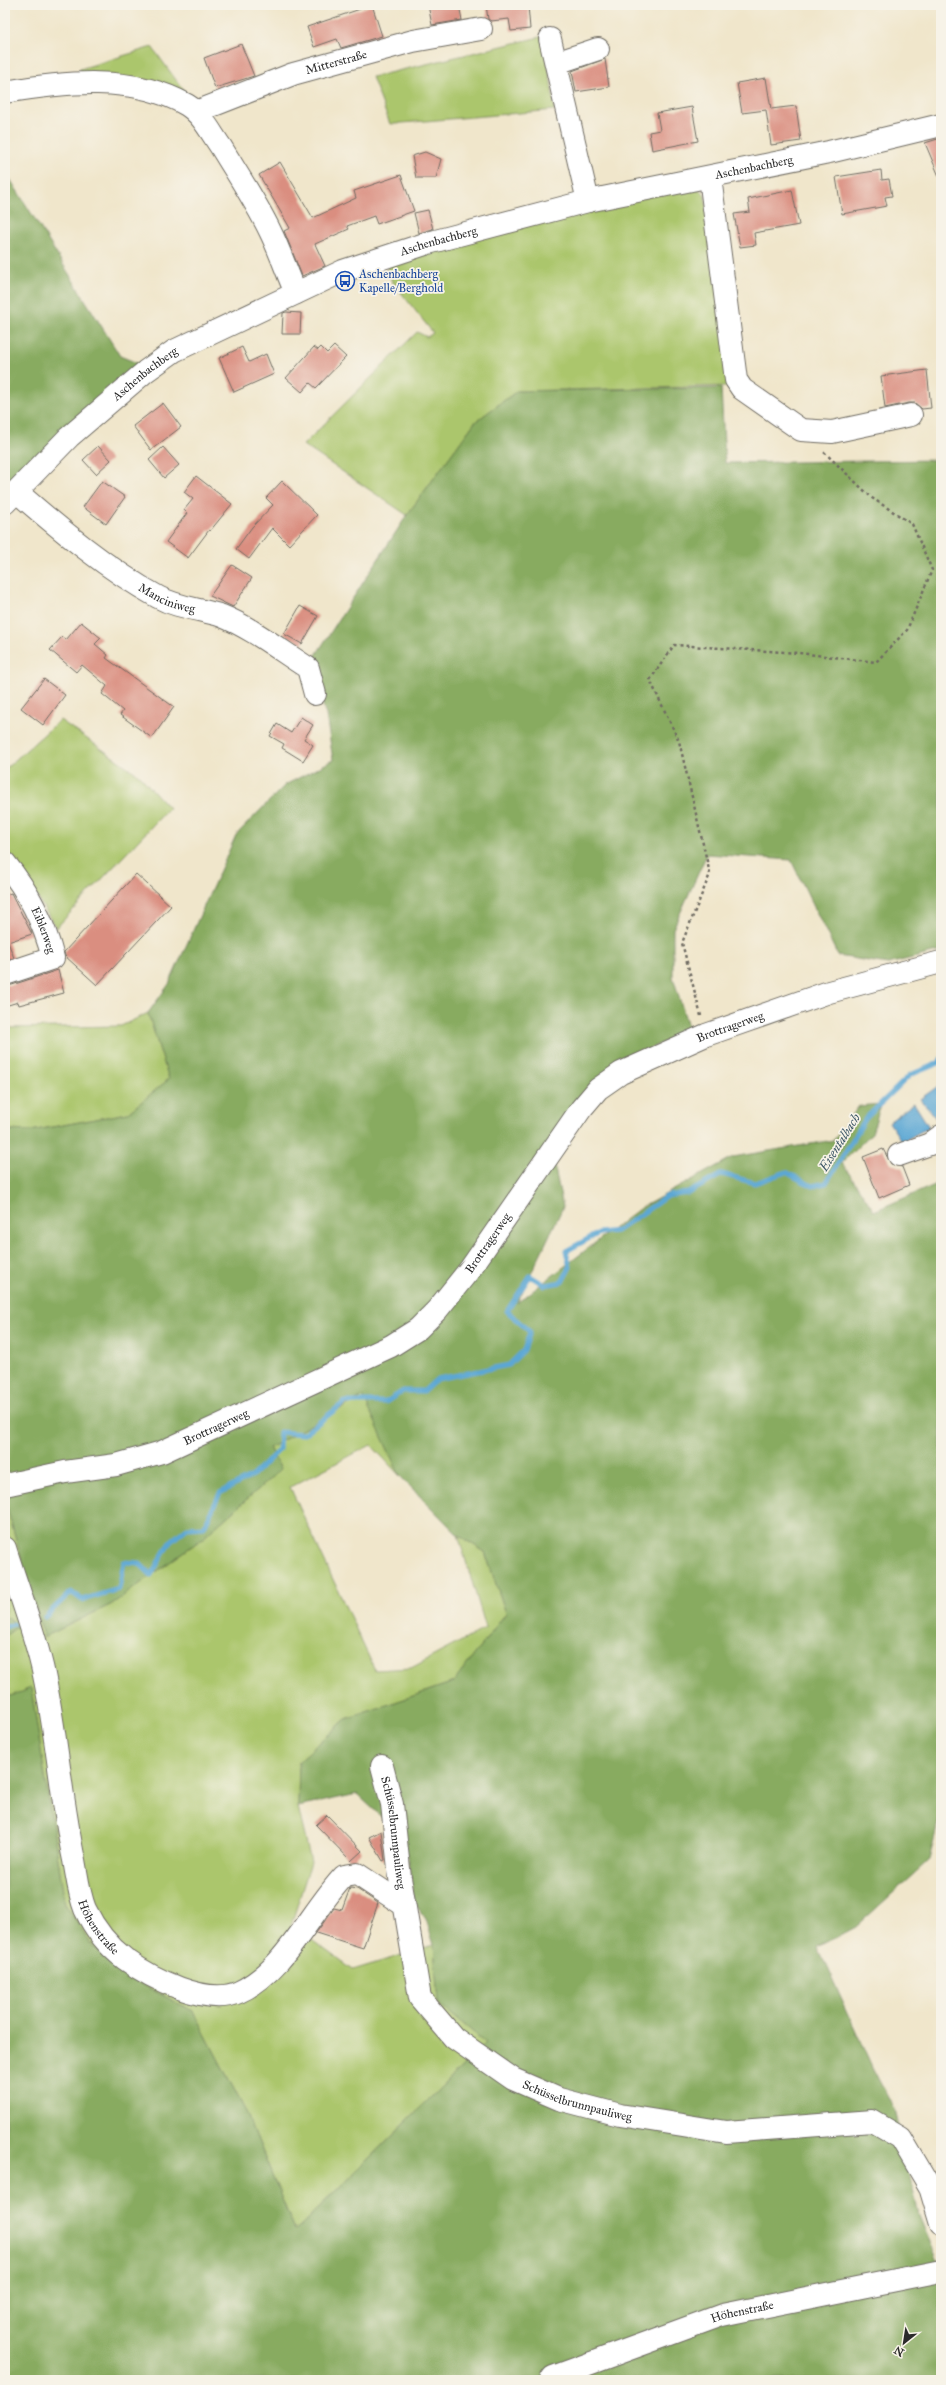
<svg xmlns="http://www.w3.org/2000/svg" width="946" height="2385" viewBox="0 0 946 2385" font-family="'IM FELL Great Primer',serif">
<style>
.green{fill:#abc66c;stroke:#6b784c}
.forest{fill:#88ab60;stroke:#5a6b46}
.water{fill:#5ca7d4;stroke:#446980}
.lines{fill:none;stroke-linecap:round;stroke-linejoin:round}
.stream{stroke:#5ca7d4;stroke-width:5}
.building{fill:#da8e80}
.minor-casing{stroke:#706c63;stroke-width:24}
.path{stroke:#706c63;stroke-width:2.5;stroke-dasharray:3 3;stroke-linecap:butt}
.minor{stroke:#fff;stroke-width:22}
.labels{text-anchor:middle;stroke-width:3.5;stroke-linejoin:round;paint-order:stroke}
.street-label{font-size:12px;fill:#2b2b2b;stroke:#f7f3e8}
.transit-label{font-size:12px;fill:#164399;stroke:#f7f3e8;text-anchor:start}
.water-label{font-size:13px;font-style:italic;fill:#3c5666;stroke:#f7f3e8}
</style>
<rect width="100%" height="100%" fill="#f7f3e8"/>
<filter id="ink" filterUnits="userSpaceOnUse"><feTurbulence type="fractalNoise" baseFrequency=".025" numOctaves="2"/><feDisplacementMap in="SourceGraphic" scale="8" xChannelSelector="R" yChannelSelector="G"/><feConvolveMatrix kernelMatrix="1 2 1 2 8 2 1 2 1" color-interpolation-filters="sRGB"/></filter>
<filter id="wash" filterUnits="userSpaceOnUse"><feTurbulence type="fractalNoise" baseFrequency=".012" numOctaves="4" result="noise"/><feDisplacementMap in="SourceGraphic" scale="16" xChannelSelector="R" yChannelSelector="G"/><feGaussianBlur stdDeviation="0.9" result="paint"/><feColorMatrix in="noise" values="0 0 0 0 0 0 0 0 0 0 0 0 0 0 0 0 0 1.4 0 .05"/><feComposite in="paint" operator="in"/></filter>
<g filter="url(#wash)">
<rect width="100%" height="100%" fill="#f0e6cb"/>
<g class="green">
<polygon points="544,36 555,110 390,124 372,77"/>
<polygon points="152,47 190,99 83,77 80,69"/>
<polygon points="698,188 705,196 733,386 517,391 475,422 407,515 303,445 417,332 427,337 433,333 392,281 387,269 393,258 660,193"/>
<polygon points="60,720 139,775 169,808 56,928 21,871 5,851 5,769"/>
<polygon points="148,1013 169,1079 128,1113 31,1131 5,1130 5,1028 121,1026"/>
<polygon points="364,1396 400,1476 371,1445 290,1487 375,1670 411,1668 486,1628 458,1535 485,1552 506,1613 454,1682 346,1719 299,1761 298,1807 311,1862 291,1925 353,1970 434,1945 438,2003 486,2043 295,2231 248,2116 193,2011 133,1980 91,1944 65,1904 31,1689 5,1698 5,1636 18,1626 8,1617 5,1619 5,1501 44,1637 112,1604 203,1538 281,1469 269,1448"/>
</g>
<g class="forest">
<polygon points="5,171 120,356 142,365 5,494"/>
<polygon points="721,388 725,463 941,460 941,951 888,964 838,956 791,860 707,854 673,929 673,977 689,1030 612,1067 550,1145 563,1207 517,1303 639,1209 733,1157 834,1140 859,1106 881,1104 872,1133 842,1163 874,1211 937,1184 941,1186 941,1811 929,1860 856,1927 818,1947 873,2069 894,2109 919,2216 941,2268 941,2380 5,2380 5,1698 31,1688 65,1904 91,1944 133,1980 193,2011 248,2116 295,2231 486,2043 438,2003 434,1945 426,1919 415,1904 404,1838 357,1794 298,1807 299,1761 346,1719 454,1682 506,1613 485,1552 458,1535 400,1476 363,1396 269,1448 281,1469 203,1538 112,1604 44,1637 5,1501 5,1130 31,1131 128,1113 169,1079 148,1013 169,984 236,835 285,785 333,760 326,715 310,664 407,515 475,422 517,391"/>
<polygon points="8,1617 18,1626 5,1636 5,1619"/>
</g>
<g class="water">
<polygon points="941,1084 941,1118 938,1121 920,1099"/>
<polygon points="914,1103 929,1127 902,1142 889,1122"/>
</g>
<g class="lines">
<g class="stream">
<polyline points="45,1617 71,1592 82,1600 119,1589 124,1562 139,1563 151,1575 170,1542 187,1528 204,1527 220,1493 252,1476 279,1450 280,1432 304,1434 345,1402 386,1402 403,1391 424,1391 437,1379 509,1365 524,1350 530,1332 507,1311 530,1276 545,1285 562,1282 570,1267 566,1251 599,1233 617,1231 667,1196 688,1193 722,1174 755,1183 786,1172 812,1186 826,1183 866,1118 910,1075 939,1063 941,1059"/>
<polyline points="5,1627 14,1624"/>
</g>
</g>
<g id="blocks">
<g class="building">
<polygon points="372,5 382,36 341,48 337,39 314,47 307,27"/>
<polygon points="428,5 459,5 462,20 432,25"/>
<polygon points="486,5 528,5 530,29 511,31 509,19 491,21 488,19"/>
<polygon points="241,44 254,76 215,88 204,58"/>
<polygon points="605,59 609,87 576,92 572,71"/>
<polygon points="766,78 771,109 796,106 801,141 771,145 766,110 742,113 737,83"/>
<polygon points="692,107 698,141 652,150 649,132 660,130 657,113"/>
<polygon points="941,138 941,181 925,143"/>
<polygon points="425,152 441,159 436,178 416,178 412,156"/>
<polygon points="280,162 313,218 356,198 354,191 401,175 414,211 377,224 374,216 347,226 349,229 315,244 325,266 302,276 284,231 290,228 259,175"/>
<polygon points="881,170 882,180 889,179 892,196 885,197 887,206 842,214 836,177"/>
<polygon points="792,190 799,225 754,233 756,245 740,247 734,214 750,212 748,199"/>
<polygon points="428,210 433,229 419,233 414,213"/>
<polygon points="286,312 301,313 300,334 282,334 283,313"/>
<polygon points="334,346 346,357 316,388 310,383 302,392 286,378 314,347 318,350 321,347 327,353"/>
<polygon points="242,347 249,362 266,354 274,374 234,392 219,358"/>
<polygon points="927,370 931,408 922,409 915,403 909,403 885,408 881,376"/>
<polygon points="163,403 181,427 151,450 133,426"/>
<polygon points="98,446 111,460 96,474 83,460"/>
<polygon points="163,447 179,465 164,478 149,460"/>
<polygon points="196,476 232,504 210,531 209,530 188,558 166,542 187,513 184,510 193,499 184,492"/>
<polygon points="102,481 125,497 106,524 83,507"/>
<polygon points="282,481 317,515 289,545 272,528 249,559 236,549 252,527 273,505 266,498"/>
<polygon points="232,565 252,578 233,607 210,596"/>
<polygon points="300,606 318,616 302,644 284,634"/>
<polygon points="81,622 101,638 95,644 108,655 106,658 174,707 152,738 120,715 123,711 102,694 107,686 82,665 76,672 50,650 62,637 66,640"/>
<polygon points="44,679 65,695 43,725 21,708"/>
<polygon points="301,717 313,725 304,739 313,745 303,761 282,748 284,744 270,736 277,724 291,733"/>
<polygon points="136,874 171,906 97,985 65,956 64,952"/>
<polygon points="11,893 32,934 8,942 14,958 5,961 5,895"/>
<polygon points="58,970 64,993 19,1005 18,1002 5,1006 5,985 12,985"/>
<polygon points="883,1149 891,1164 902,1167 909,1185 879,1198 863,1157"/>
<polygon points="327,1815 362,1851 351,1861 316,1825"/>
<polygon points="381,1831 385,1860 383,1861 369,1837"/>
<polygon points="350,1888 357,1889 378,1903 363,1948 316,1933 334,1908 342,1910"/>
</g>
</g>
</g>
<g filter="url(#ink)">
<use href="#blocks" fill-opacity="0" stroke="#706c63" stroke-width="1"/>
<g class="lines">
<defs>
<g id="minor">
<polyline points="550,39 588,201"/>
<polyline points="556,63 598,49"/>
<path d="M 5,92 C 64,82 133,74 187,105 C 202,114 211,133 221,147 C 238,175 256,202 270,231 C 280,251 287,273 296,293"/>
<path id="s1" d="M 196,112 L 293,74 L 413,41 L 481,29"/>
<polyline points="710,177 736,380 742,389 801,430 832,432 911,415"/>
<path id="s2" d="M 17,492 C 61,530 107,569 158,597 C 178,608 201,609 222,616 C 252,628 281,651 308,668 L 315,694"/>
<path id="s3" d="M 5,503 L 69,437 L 146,371 L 174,351 L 343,271 L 428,243 L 588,201 L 829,152 L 941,125"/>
<path id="s4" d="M 5,863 C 29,892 44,922 53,958 L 8,973"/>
<polyline points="899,1155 930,1144 941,1136"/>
<path id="s5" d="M 5,1485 L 65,1472 L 116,1465 L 162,1452 L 391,1346 L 418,1329 L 437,1310 L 470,1269 L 581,1109 L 598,1089 L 621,1073 L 706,1035 L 829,992 L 941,962"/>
<path id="s6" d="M 5,1548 C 18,1590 35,1632 44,1675 C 57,1736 61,1799 74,1860 C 77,1876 79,1894 85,1909 C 94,1928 108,1946 125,1959 C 151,1978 207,2007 239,1992 C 285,1971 310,1912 344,1876 L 357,1874 L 404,1905"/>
<path id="s7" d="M 382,1766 L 392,1804 L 400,1878 L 420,1998 L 454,2038 L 513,2079 L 559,2099 L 620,2115 L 726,2132 L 872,2121 L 901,2138 L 930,2187 L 941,2224"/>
<path id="s8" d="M 551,2380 L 553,2377 L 722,2315 L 941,2271"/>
</g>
</defs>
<use href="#minor" class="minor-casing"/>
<polyline class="path" points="701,1016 682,943 710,874 679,741 650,680 674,645 799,653 876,662 907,630 932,570 912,524 872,498 823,451"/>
<use href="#minor" class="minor"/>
</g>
</g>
<defs>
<symbol id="bus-ring" viewBox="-11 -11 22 22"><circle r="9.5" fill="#f7f3e8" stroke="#1a4fb4" stroke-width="1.5"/><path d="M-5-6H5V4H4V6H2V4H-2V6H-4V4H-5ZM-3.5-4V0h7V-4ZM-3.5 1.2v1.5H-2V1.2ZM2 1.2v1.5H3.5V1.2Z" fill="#1a4fb4"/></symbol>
</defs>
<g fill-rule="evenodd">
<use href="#bus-ring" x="334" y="270" width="22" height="22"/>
</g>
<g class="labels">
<g class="street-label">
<text dy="4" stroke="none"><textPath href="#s1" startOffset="149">Mitterstraße</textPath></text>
<text dy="4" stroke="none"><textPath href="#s3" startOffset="839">Aschenbachberg</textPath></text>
<text dy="4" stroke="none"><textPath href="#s3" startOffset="515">Aschenbachberg</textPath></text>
<text dy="4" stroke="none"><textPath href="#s3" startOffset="191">Aschenbachberg</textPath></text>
<text dy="4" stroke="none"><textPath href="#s2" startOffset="185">Manciniweg</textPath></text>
<text dy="4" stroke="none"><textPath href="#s4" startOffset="78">Eiblerweg</textPath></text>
<text dy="4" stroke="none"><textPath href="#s5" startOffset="892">Brottragerweg</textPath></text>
<text dy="4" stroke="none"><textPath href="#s5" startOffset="556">Brottragerweg</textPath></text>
<text dy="4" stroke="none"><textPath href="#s5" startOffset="220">Brottragerweg</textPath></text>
<text dy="4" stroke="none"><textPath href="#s7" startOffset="68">Schüsselbrunnpauliweg</textPath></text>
<text dy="4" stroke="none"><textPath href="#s6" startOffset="393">Höhenstraße</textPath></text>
<text dy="4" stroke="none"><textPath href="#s7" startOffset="428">Schüsselbrunnpauliweg</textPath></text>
<text dy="4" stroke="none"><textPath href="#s8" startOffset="204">Höhenstraße</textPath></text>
</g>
<g class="transit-label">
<text x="359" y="278">Aschenbachberg<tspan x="359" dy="14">Kapelle/Berghold</tspan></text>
</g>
<g class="water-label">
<text transform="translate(839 1142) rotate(-58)" y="5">Eisentalbach</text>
</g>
</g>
<rect width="946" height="2385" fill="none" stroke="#f7f3e8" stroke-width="20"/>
<g transform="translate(904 2343) rotate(210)" stroke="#f7f3e8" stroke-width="3" paint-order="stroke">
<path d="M0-3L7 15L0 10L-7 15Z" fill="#2b2b2b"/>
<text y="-6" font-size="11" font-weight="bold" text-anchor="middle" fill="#2b2b2b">N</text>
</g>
</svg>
